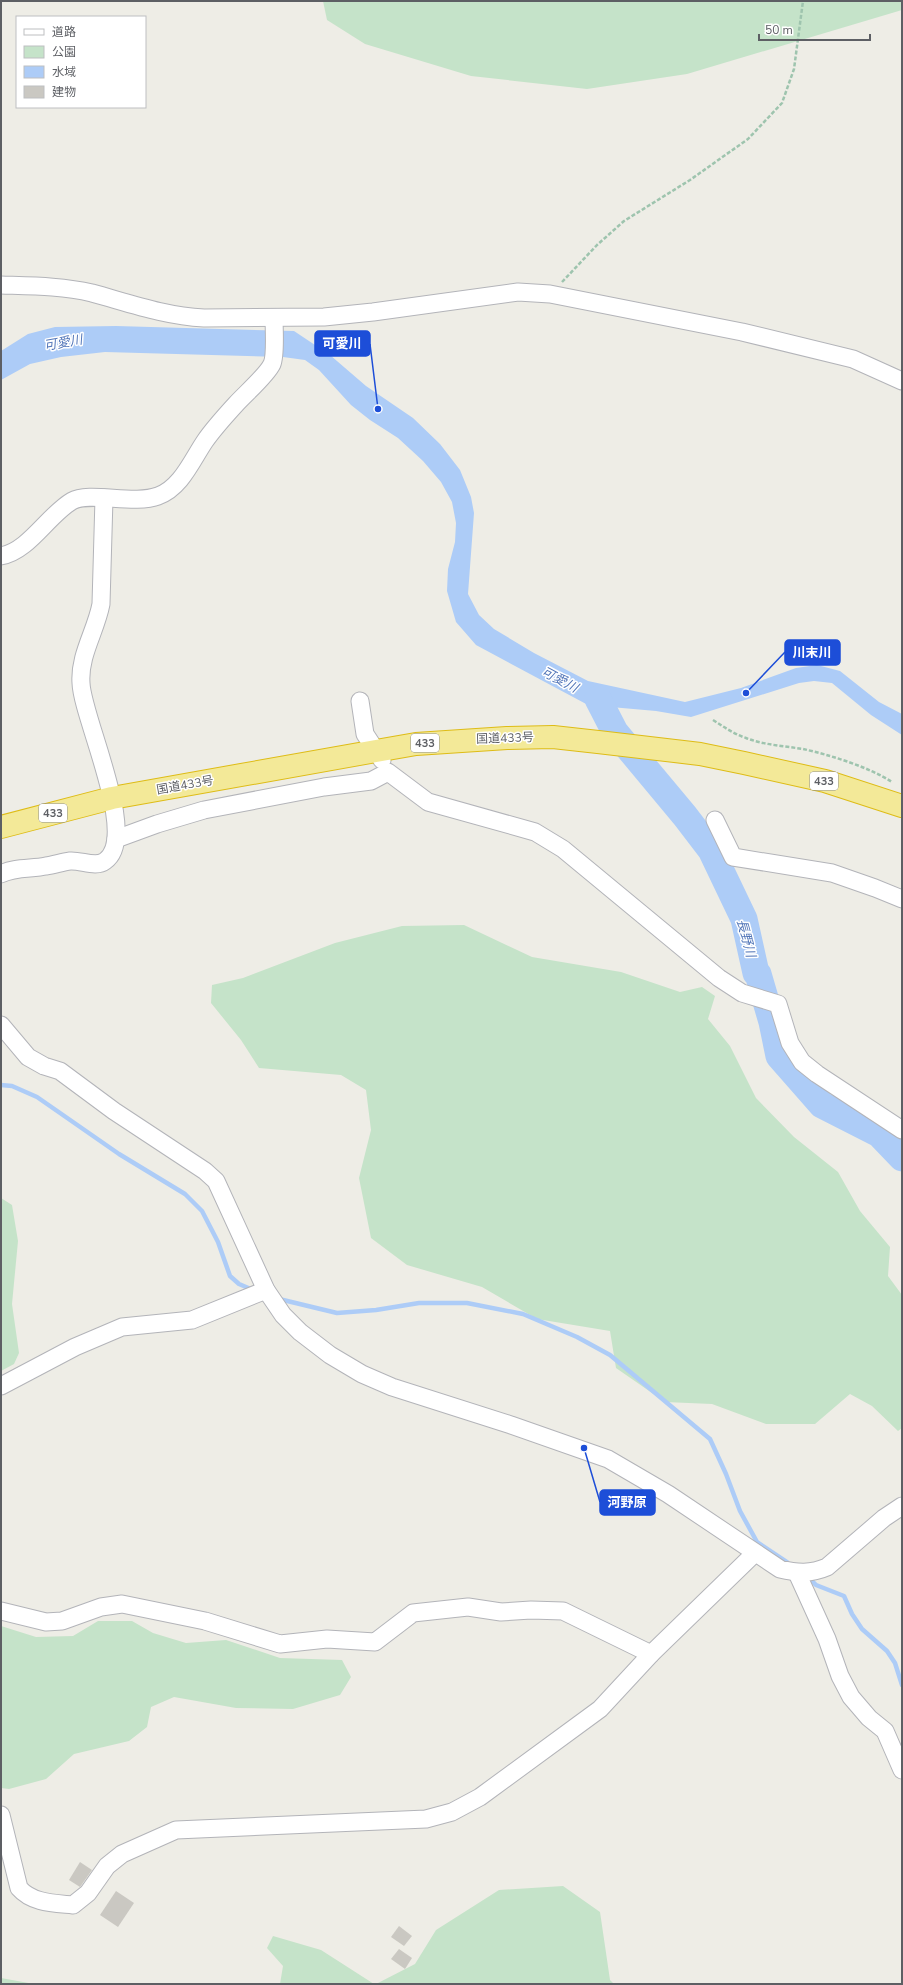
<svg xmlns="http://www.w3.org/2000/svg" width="903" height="1985" viewBox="0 0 903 1985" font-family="'Nunito Sans','Noto Sans JP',sans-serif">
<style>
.green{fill:#c5e3c9}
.water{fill:#adccf7}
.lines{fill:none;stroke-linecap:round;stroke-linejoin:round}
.stream{stroke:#adccf7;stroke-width:4.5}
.river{stroke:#adccf7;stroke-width:27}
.building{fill:#cac8c2}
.minor-casing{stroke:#b3b4b9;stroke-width:19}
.highway-casing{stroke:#debc16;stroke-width:24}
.path{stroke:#9ec4ae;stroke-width:2.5;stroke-dasharray:4 2;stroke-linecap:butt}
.minor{stroke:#fff;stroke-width:17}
.highway{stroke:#f3e998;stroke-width:22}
.labels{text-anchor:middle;stroke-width:3;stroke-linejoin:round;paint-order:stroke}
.shield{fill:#fff;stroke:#8e8f92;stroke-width:1}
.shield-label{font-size:11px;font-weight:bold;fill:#5d5f64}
.street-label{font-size:12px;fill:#5d5f64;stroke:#fff}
.water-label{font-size:13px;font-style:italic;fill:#5175b8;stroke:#fff}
.leader{fill:none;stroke:#1d4ed8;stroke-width:1.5}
.callout-dot{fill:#1d4ed8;stroke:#fff;stroke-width:1.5}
.callout{fill:#1d4ed8;stroke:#1d4ed8;stroke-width:1.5}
.callout-label{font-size:13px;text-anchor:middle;font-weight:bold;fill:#fff}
</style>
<rect width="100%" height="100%" fill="#eeede6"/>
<g class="green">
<polygon points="323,1 902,1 902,10 687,74 587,89 471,76 365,44 327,20"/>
<polygon points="464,925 532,957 621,972 680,992 702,987 715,996 708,1019 730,1046 756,1098 794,1137 838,1172 860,1211 890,1247 888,1276 902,1295 902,1428 898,1431 872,1406 850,1394 815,1424 766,1424 712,1404 665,1402 616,1368 610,1331 537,1319 482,1287 407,1265 371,1238 359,1178 371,1130 366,1090 341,1075 259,1068 241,1040 211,1003 212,985 243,978 335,943 402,926"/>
<polygon points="1,1198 12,1205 18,1241 12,1304 19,1353 14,1364 1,1371"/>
<polygon points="98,1621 132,1621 153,1633 186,1643 226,1640 280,1658 342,1660 351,1677 340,1695 293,1709 236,1708 174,1697 151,1707 147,1727 129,1741 74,1754 46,1779 9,1789 1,1788 1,1626 36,1637 73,1636"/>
<polygon points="563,1886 600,1912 610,1980 614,1984 376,1984 415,1964 436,1930 499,1890"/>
<polygon points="273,1936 321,1950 374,1984 280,1984 283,1966 267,1948"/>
<polygon points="1,1978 34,1984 1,1984"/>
</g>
<polygon class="water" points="116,326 294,331 330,355 366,386 413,418 440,444 460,470 471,497 474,513 468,594 479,615 494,629 534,653 588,681 685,702 741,688 796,668 817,665 840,671 879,702 902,714 902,735 871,715 832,683 814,681 799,683 691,717 656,711 588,705 476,645 456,622 447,591 448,569 455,542 456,523 452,502 441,482 423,461 398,438 370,420 351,405 319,370 305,360 283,357 105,352 61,357 30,364 1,380 1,351 28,334 55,327"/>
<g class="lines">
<g class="stream">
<polyline points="1,1085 12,1086 37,1097 119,1154 185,1194 202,1211 218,1242 230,1276 239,1284 253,1290"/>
<polyline points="279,1299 337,1313 376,1310 419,1303 467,1303 523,1314 577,1337 610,1355 710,1439 726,1474 740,1511 757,1542 787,1562"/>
<polyline points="810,1579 816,1585 844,1596 852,1614 862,1629 887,1651 895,1663 902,1685"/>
</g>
<polyline class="river" points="598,699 615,732 685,816 711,850 744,919 756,973 758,974 772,1022 779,1056 822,1105 879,1134 902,1158"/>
</g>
<g class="building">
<polygon points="80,1862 92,1870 80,1887 69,1880"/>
<polygon points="116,1891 134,1903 118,1927 100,1915"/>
<polygon points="399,1926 412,1936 404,1946 391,1937"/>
<polygon points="399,1949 412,1958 405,1969 391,1959"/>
</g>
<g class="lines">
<defs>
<g id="minor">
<path d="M 1,285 C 32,286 62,286 92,293 C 129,303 165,316 204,318 L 324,317 L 373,312 L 518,292 L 550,294 L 742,332 L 853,359 L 902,381"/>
<path d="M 1,556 C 29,551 48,515 72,501 C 89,491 134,505 158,496 C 181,488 192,460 205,441 C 214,428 225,416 236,404 C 245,394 267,375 272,364 C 276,355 274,329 274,318"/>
<polyline points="360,701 365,734 382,760"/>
<polyline points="715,820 733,857 832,873 875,888 902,899"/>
<polyline points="116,839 157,824 204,810 324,787 371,781 388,772 428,802 535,832 563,849 719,978 742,993 778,1004 790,1043 802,1062 817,1074 902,1130"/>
<path d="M 1,874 C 14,867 32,869 46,866 C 54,865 62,862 70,861 C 81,860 96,868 105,861 C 140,837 82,718 81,683 C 79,655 96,631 101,604 L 104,498"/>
<path d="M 1,1025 L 28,1057 L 44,1066 L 60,1071 L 114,1111 L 205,1171 L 216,1181 L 266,1290 L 283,1315 L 300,1332 L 330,1355 L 362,1374 L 392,1387 L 511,1425 L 608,1459 L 668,1494 L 780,1569 C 797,1573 811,1574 827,1567 L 884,1518 L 902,1506"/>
<polyline points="1,1386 75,1347 122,1327 192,1320 266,1290"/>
<polyline points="797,1573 827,1639 840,1676 851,1697 869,1718 885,1731 902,1770"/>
<polyline points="1,1611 46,1622 62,1621 101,1607 122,1604 205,1621 280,1644 327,1639 375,1642 413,1613 468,1607 501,1612 531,1610 563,1611 651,1654"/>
<path d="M 1,1815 L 19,1888 C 32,1903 53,1903 73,1905 L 88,1893 L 107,1866 L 122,1854 L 176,1830 L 426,1819 L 452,1812 L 480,1797 L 600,1709 L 651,1654 L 755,1553"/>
</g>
<polyline id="highway" points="1,827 112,798 376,751 416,744 507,738 553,737 598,742 700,754 744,763 825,781 902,806"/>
</defs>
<use href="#minor" class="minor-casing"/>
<use href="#highway" class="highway-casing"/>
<g class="path">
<polyline points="562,282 597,245 624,221 690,180 748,139 782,103 794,69 803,1"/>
<path d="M 713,720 C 724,727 734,734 746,738 C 764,745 784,746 803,749 C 830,755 869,767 892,782"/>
</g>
<use href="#minor" class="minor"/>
<use href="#highway" class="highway"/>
</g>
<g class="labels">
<g class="shield">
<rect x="411" y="734" width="28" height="18" rx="3"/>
<rect x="810" y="772" width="28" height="18" rx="3"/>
<rect x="39" y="804" width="28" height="18" rx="3"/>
</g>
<g class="shield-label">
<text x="425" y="747">433</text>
<text x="824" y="785">433</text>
<text x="53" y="817">433</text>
</g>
<g class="street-label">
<text transform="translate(505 738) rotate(-2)" y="4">国道433号</text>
<text transform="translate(185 785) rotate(-10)" y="4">国道433号</text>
</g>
<g class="water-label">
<text transform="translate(63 342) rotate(-10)" y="5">可愛川</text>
<text transform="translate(560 679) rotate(28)" y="5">可愛川</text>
<text transform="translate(747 938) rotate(75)" y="5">長野川</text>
</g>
</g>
<path class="leader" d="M378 409L370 344M746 693L785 652M584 1448L600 1502"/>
<g class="callout-dot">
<circle cx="378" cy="409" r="4"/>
<circle cx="746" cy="693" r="4"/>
<circle cx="584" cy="1448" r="4"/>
</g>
<g class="callout">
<rect x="315" y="331" width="55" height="25" rx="4"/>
<rect x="785" y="640" width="55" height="25" rx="4"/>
<rect x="600" y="1490" width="55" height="25" rx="4"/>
</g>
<g class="callout-label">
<text x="342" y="348">可愛川</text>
<text x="812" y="657">川末川</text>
<text x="627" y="1507">河野原</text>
</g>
<rect width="903" height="1985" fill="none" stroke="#5d5f64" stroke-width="4"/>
<rect x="16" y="16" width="130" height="92" fill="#ffffff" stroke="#bebfc1"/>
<rect x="24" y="29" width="20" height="6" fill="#ffffff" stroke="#bebfc1"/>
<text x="52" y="36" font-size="12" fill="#5d5f64">道路</text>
<rect x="24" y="46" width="20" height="12" fill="#c5e3c9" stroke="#bebfc1"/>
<text x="52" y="56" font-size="12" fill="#5d5f64">公園</text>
<rect x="24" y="66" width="20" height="12" fill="#adccf7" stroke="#bebfc1"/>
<text x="52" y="76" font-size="12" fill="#5d5f64">水域</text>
<rect x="24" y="86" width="20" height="12" fill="#cac8c2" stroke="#bebfc1"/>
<text x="52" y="96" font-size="12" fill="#5d5f64">建物</text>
<path d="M759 34v6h111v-6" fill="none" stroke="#5d5f64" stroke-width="2"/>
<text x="765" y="34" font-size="12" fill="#5d5f64" stroke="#ffffff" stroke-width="3" paint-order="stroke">50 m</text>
</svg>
